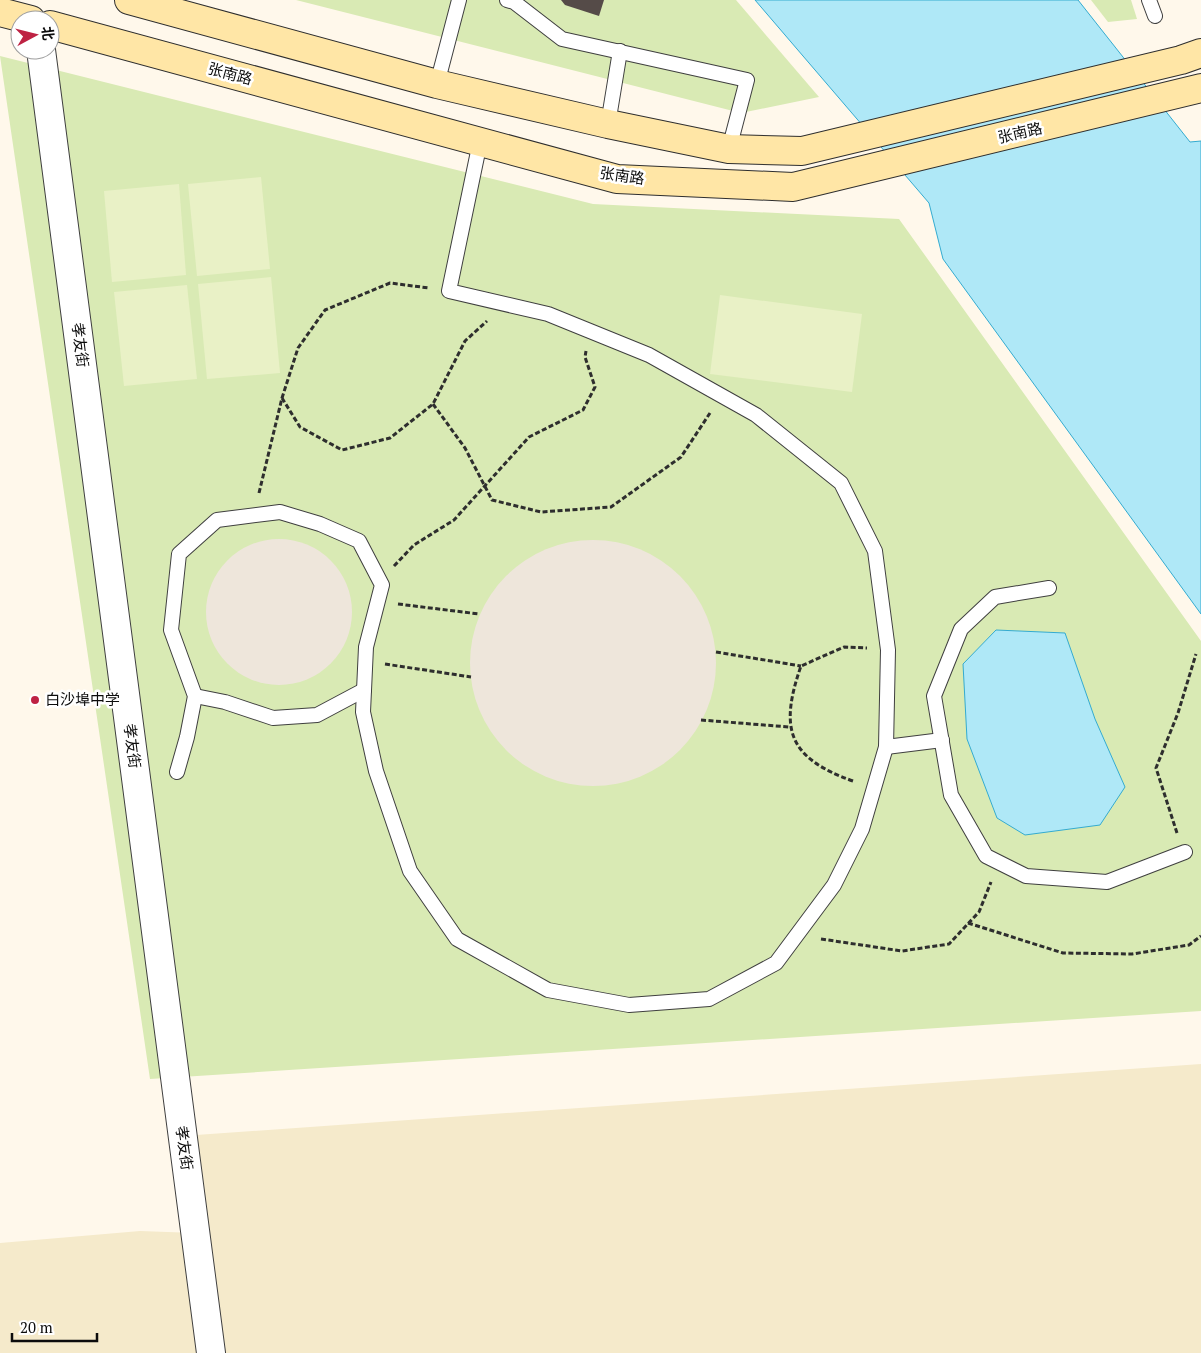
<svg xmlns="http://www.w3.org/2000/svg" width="1201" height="1353" viewBox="0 0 1201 1353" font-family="'PT Serif','Noto Sans SC',serif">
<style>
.farmland{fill:#f5eacb}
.green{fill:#d9eab4}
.pitch{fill:#e9f1c6}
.plaza{fill:#eee6db}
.water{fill:#afe8f7;stroke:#34abd0}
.building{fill:#554b48}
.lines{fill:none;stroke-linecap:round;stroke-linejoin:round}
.service-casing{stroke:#3f3f3f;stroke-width:16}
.tertiary-casing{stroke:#3f3f3f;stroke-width:30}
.secondary-casing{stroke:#2e2e2e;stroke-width:30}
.path{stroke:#2e2e2e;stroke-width:3;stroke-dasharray:5 2.5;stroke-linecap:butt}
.service{stroke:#fff;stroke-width:14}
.tertiary{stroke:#fff;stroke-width:28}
.secondary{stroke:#ffe6a6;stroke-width:28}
.poi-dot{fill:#be2243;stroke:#fff;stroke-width:2}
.labels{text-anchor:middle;stroke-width:5;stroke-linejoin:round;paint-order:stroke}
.street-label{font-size:15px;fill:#0c0c0c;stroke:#fff}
.poi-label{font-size:15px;fill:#0c0c0c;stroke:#fff;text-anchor:start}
</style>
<rect width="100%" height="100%" fill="#fff8eb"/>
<polygon class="farmland" points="1201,1064 1201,1353 0,1353 0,1243 140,1231 195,1233 182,1136"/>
<g class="green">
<polygon points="296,0 736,0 819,97 741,113"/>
<polygon points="1091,0 1131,0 1137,19 1108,22"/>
<polygon points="0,56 593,204 899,219 1201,641 1201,1011 150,1079"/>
</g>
<g class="pitch">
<polygon points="261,177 270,269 197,276 188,184"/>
<polygon points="179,184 186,275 112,282 104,191"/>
<polygon points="271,277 280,373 207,379 198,284"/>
<polygon points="187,285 197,379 124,386 114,292"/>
<polygon points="720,295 862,314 852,392 710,374"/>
</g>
<g class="plaza">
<circle cx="279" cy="612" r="73"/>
<circle cx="593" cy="663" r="123"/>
</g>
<g class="water">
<polygon points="755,0 1078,0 1190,142 1201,141 1201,614 943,259 929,203"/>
<polygon points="996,630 1065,633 1095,719 1125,787 1100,825 1025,835 997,818 967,739 963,664"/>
</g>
<polygon class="building" points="561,0 604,0 599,16 565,5"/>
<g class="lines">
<defs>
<g id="service">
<polyline points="507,0 514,2 562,39 747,80 729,149"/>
<polyline points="1149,0 1155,16"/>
<polyline points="437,84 459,0"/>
<polyline points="608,124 620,51"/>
<polyline points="1049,588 995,597 961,629 934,696 951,795 986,856 1026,876 1107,882 1185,852"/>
<polyline points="195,696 225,702 273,718 317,715 364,690"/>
<polyline points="886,747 942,740"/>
<polyline points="177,772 187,737 195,696 171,630 179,554 217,520 280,512 320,524 359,541 382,585 366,647 363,712 376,771 410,871 457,939 548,990 629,1005 709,999 776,963 834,885 862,829 886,747 888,650 875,551 841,483 756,415 649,355 548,314 449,291 480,142"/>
</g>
<polyline id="tertiary" points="41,50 211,1353"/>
<g id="secondary">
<polyline points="129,0 437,84 608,124 729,149 802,151 1181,60 1201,53"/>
<polyline points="0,12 31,20"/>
<polyline points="50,25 617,179 793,187 1201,88"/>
</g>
</defs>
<use href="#service" class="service-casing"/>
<use href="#tertiary" class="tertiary-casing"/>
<use href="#secondary" class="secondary-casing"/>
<g class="path">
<polyline points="282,398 300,427 342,450 390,438 433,404 465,341 487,321"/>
<polyline points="433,404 465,448 492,500 541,512 611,507 681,457 710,413"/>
<polyline points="259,493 282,398 298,348 325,310 390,283 429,288"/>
<polyline points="394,566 414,545 454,520 529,437 583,410 595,387 585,357 586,351"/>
<polyline points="398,604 479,614"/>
<polyline points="716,652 801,666"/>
<polyline points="385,664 471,677"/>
<polyline points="701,720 789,727"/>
<path d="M 853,781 C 788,758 779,729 801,666 L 844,647 L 867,648"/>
<polyline points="1177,833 1156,768 1178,713 1196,654"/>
<polyline points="968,923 1063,953 1132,954 1189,945 1201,936"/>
<polyline points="821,939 902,951 949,944 979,912 991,882"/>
</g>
<use href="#service" class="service"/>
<use href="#tertiary" class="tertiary"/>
<use href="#secondary" class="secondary"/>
</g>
<circle class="poi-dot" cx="35" cy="700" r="5"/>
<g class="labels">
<g class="street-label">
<text transform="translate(230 74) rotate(15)" y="5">张南路</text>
<text transform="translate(1020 133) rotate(-13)" y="5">张南路</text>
<text transform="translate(622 176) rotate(8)" y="5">张南路</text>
<text transform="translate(80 345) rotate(83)" y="5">孝友街</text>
<text transform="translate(132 746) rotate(83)" y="5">孝友街</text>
<text transform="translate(184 1148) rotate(82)" y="5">孝友街</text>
</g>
<g class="poi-label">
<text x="45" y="705">白沙埠中学</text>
</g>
</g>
<g transform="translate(35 35) rotate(83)"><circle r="24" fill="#ffffff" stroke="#9e9e9e"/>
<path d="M0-4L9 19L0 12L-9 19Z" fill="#be2243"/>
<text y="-8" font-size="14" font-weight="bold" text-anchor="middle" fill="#0c0c0c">北</text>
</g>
<path d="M12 1333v8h85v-8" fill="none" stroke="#0c0c0c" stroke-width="2.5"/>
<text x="20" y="1333" font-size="15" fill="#0c0c0c" stroke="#ffffff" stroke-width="4" paint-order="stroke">20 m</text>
</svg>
